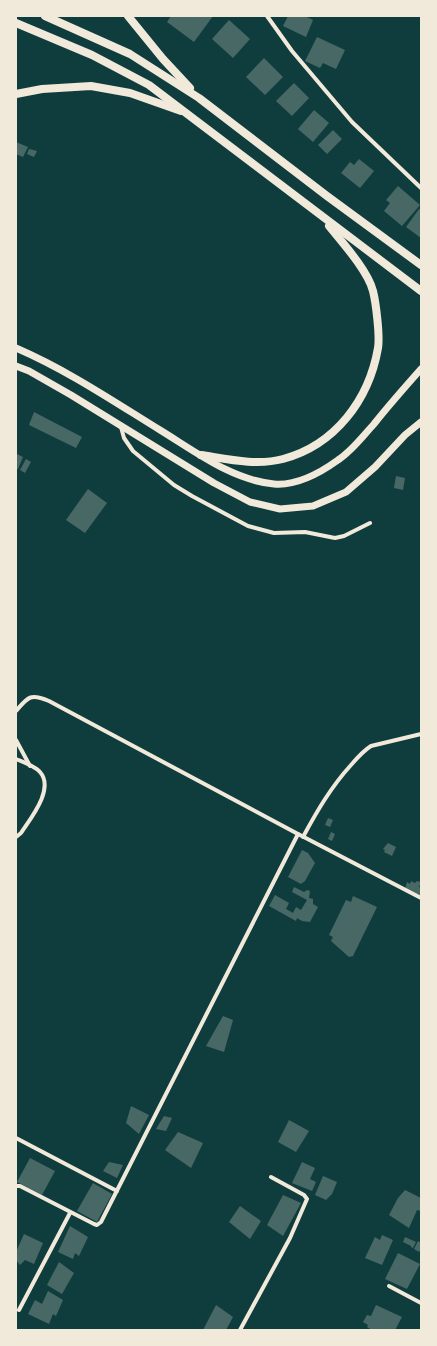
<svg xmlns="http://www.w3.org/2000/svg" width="437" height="1346" viewBox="0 0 437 1346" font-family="'Public Sans',sans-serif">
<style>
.building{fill:#486865}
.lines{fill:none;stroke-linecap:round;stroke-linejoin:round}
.minor{stroke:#f1e9da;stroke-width:4}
.secondary{stroke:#f1e9da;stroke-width:7}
.trunk{stroke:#f1e9da;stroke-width:8}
</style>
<rect width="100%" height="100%" fill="#0f3d3e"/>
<g class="building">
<polygon points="171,16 213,16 194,42 167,22"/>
<polygon points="288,16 305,16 313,20 306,37 283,26"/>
<polygon points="229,20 250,39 233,58 212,39"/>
<polygon points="317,37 345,50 336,69 323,63 320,68 305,61"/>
<polygon points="264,58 283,77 265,95 246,77"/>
<polygon points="294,83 309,98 292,116 276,101"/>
<polygon points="314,110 329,123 313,142 298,129"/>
<polygon points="333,130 342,139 327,154 318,145"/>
<polygon points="16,142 28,147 23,157 16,154"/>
<polygon points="29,149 37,151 34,157 27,154"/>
<polygon points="359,159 374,171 360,188 341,173 350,162 354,165"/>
<polygon points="398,186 420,205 402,226 384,211 390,203 386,200"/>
<polygon points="419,209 421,210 421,238 406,227"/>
<polygon points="34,412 82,437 76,448 29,425"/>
<polygon points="17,454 23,457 18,469 16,469"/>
<polygon points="26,459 31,462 25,473 20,470"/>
<polygon points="396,476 405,478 403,490 394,488"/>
<polygon points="88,489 107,503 85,533 66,520"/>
<polygon points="328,818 333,820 330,827 325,825"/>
<polygon points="331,832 335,834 332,841 328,839"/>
<polygon points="388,843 396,847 392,856 384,852 385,850 383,849"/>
<polygon points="302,850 308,853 315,863 305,881 301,884 288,877"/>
<polygon points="411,881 415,883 417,881 421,882 419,887 421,888 421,896 405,889 407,882 410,884"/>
<polygon points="294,887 304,892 307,890 310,891 309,898 313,899 313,904 318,907 310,922 302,921 297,918 296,921 269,906 275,895 289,903 286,909 293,913 296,907 301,910 307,900 292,892"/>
<polygon points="353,896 377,907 353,956 349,957 331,941 333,937 329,935 346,900 351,902"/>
<polygon points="223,1016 233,1020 224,1052 206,1046"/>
<polygon points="131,1106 149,1115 139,1134 126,1123"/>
<polygon points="164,1116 172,1118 166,1131 156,1129"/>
<polygon points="289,1120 309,1131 296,1152 278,1142"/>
<polygon points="178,1132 203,1143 191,1168 165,1150"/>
<polygon points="30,1158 55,1171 42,1195 17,1182"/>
<polygon points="109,1162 123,1165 117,1178 103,1171"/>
<polygon points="302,1162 315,1168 310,1179 316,1182 312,1191 292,1183"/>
<polygon points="323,1176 337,1182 332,1194 326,1200 315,1195"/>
<polygon points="93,1183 112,1194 97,1222 77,1211"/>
<polygon points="405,1190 421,1198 421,1211 417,1210 409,1228 389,1215 398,1198"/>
<polygon points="283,1195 301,1203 283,1236 267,1225"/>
<polygon points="240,1206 261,1221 250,1239 229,1222"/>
<polygon points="70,1226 88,1237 79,1256 75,1253 73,1259 58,1252"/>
<polygon points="24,1234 43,1243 34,1264 25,1260 20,1265 16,1260 16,1252"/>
<polygon points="382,1235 393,1240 382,1265 365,1258 375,1237 380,1240"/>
<polygon points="405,1237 416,1242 413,1248 411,1247 411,1246 403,1242"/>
<polygon points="418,1241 421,1243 421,1248 419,1252 414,1249"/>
<polygon points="398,1253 420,1264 407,1289 385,1279"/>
<polygon points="59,1262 74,1273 62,1294 47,1285"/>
<polygon points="48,1291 63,1300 56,1316 53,1314 49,1324 28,1314 35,1300 42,1304"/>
<polygon points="216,1305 233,1317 226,1330 203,1330"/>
<polygon points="376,1305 402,1317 395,1330 372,1330 367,1327 368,1325 363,1322 367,1315 371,1316"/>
</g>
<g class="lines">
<g class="minor">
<polyline points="267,16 292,51 352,122 421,188"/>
<polyline points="121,427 124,438 133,451 174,485 192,496 248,526 274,533 305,532 335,538 344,536 370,523"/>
<path d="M 16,711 C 28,697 30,693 49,701 L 298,834 L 421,898"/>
<polyline points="16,740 30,766"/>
<path d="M 16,759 C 23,762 35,766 40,772 C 55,789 30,819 21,833 L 16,837"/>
<path d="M 303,837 C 317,811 331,787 351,765 C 357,758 363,751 371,746 L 421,734"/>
<polyline points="16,1138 117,1191"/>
<polyline points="16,1186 20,1186 94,1224 97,1225 101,1222 298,834"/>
<polyline points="389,1286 421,1303"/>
<polyline points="19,1310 70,1213"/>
<polyline points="240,1330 290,1238 307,1199 304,1195 271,1177"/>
</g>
<g class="secondary">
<path d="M 16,348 C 67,370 113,401 160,430 C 196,452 232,480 274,484 C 297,486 320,473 338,460 C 352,451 363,436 374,424 C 389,405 405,387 421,369"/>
<polyline points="16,366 29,371 71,395 214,483 250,502 280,509 313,506 346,492 375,467 405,435 421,422"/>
</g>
<g class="trunk">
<polyline points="45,16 130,54 199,98 327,196 421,265"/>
<polyline points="128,16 163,59 190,88"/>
<polyline points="16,23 92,55 149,85 421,291"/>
<polyline points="16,94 42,89 91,86 130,93 181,111"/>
<path d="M 201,455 C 227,459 256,466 283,459 C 335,445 369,400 378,348 C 380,336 376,303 373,291 C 368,271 342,242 329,226"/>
</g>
</g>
<rect width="437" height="1346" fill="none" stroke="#f1e9da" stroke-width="34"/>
</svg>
